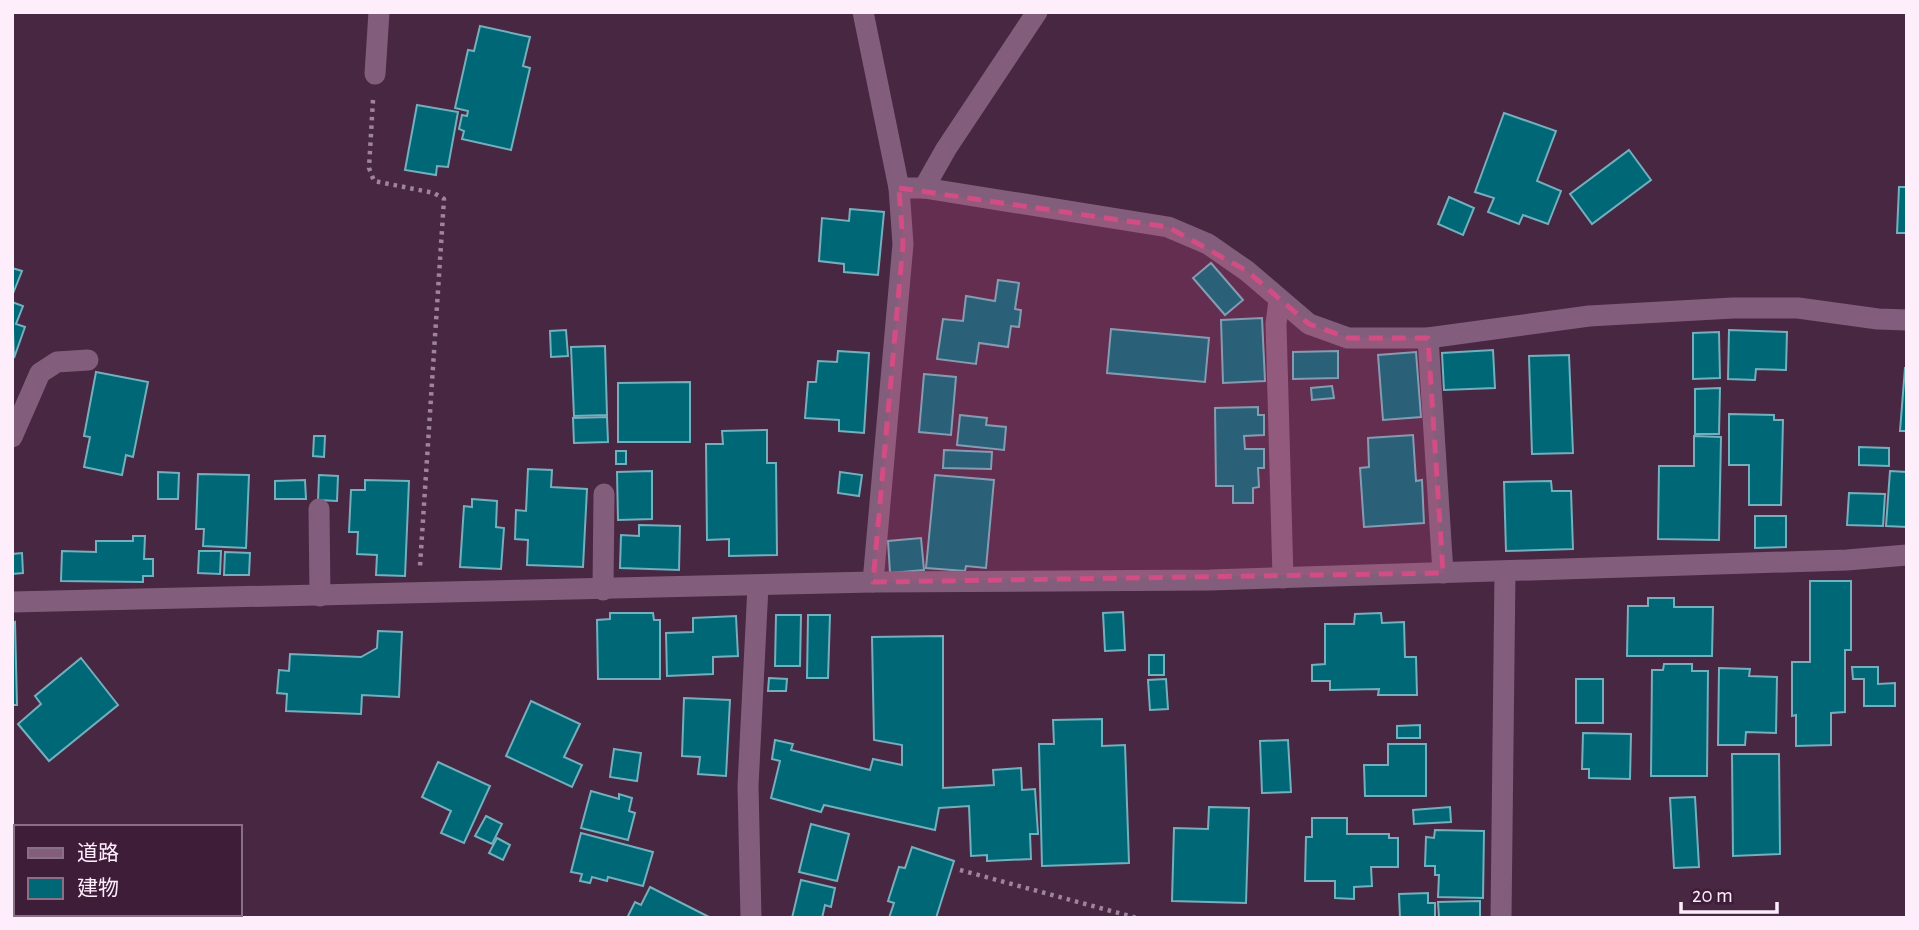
<svg xmlns="http://www.w3.org/2000/svg" width="1919" height="930" viewBox="0 0 1919 930" font-family="'Alegreya Sans','Noto Sans JP',sans-serif">
<style>
.building{fill:#006777;stroke:#73afbc;stroke-width:2}
.lines{fill:none;stroke-linecap:round;stroke-linejoin:round}
.path{stroke:#9e859a;stroke-width:4.5;stroke-dasharray:3.5 5;stroke-linecap:butt}
.minor{stroke:#835e7c;stroke-width:21}
.marked{fill:#d14d83;fill-opacity:0.2;stroke:#d14d83;stroke-width:5;stroke-dasharray:14 9;stroke-linejoin:round}
</style>
<rect width="100%" height="100%" fill="#482743"/>
<g class="building">
<polygon points="480,26 530,37 523,66 530,68 511,150 462,139 464,131 459,129 462,115 467,116 468,111 455,108 468,50 474,51"/>
<polygon points="417,105 458,112 448,167 437,166 436,175 405,170"/>
<polygon points="1504,113 1556,131 1537,181 1561,191 1548,224 1523,215 1519,224 1488,212 1494,198 1475,192"/>
<polygon points="1629,150 1651,180 1592,224 1570,194"/>
<polygon points="1907,159 1907,233 1897,233 1899,187 1906,187"/>
<polygon points="1449,197 1474,208 1463,235 1438,224"/>
<polygon points="850,209 884,212 878,275 844,272 844,264 819,261 822,218 849,221"/>
<polygon points="1211,263 1243,300 1225,315 1193,278"/>
<polygon points="12,268 22,271 12,296"/>
<polygon points="998,280 1019,283 1015,309 1021,310 1019,327 1011,326 1008,347 979,343 976,364 937,359 943,319 963,321 966,296 995,301"/>
<polygon points="12,302 23,306 16,324 25,327 14,358"/>
<polygon points="1262,318 1265,381 1223,383 1221,320"/>
<polygon points="1111,329 1209,338 1205,382 1107,373"/>
<polygon points="566,330 568,356 551,357 550,331"/>
<polygon points="1729,330 1787,332 1786,370 1756,369 1755,380 1728,379"/>
<polygon points="1719,332 1720,378 1693,379 1693,333"/>
<polygon points="605,346 607,415 574,416 571,347"/>
<polygon points="1493,350 1495,388 1444,390 1442,353"/>
<polygon points="838,351 869,353 864,433 839,431 839,420 805,418 808,382 816,382 818,361 837,362"/>
<polygon points="1338,351 1338,378 1293,379 1293,352"/>
<polygon points="1416,352 1421,417 1383,420 1378,355"/>
<polygon points="1569,355 1573,453 1532,454 1529,356"/>
<polygon points="1905,368 1907,368 1907,431 1900,431"/>
<polygon points="96,372 148,382 133,457 126,455 122,475 84,467 90,437 84,436"/>
<polygon points="924,374 956,377 951,435 919,432"/>
<polygon points="690,382 690,442 618,442 618,383"/>
<polygon points="1332,386 1334,398 1312,400 1311,388"/>
<polygon points="1720,388 1719,434 1695,434 1695,389"/>
<polygon points="1258,407 1258,415 1264,415 1264,435 1244,436 1245,449 1264,449 1264,468 1258,468 1259,487 1253,488 1253,503 1233,503 1233,486 1216,486 1215,408"/>
<polygon points="1729,414 1774,415 1774,420 1783,420 1781,505 1749,505 1749,465 1729,465"/>
<polygon points="960,415 987,418 986,425 1006,427 1004,450 957,445"/>
<polygon points="607,417 608,442 574,443 573,418"/>
<polygon points="767,430 767,463 776,463 777,555 729,556 729,539 707,540 706,444 723,444 722,431"/>
<polygon points="1413,435 1416,481 1422,480 1424,523 1364,527 1360,468 1369,467 1368,438"/>
<polygon points="314,436 325,436 324,457 313,456"/>
<polygon points="1694,436 1721,437 1719,540 1658,539 1659,466 1694,466"/>
<polygon points="1859,447 1889,448 1889,466 1859,465"/>
<polygon points="944,450 992,452 991,469 943,468"/>
<rect x="616" y="451" width="10" height="13"/>
<polygon points="528,469 552,470 551,487 587,489 583,567 527,565 528,540 515,539 516,510 526,511"/>
<polygon points="652,471 652,519 618,520 617,472"/>
<polygon points="1890,471 1907,472 1907,527 1886,526"/>
<polygon points="158,472 179,473 178,499 158,499"/>
<polygon points="840,472 862,475 859,496 838,493"/>
<polygon points="198,474 249,475 246,548 203,546 204,529 196,529"/>
<polygon points="319,475 338,476 337,501 318,500"/>
<polygon points="935,475 994,480 986,568 966,566 965,571 926,568"/>
<polygon points="305,480 306,499 275,499 275,481"/>
<polygon points="365,480 409,481 405,576 376,575 377,555 357,554 358,532 349,532 351,490 365,490"/>
<polygon points="1551,481 1552,491 1571,491 1573,549 1506,551 1504,482"/>
<polygon points="1849,493 1885,494 1883,526 1847,525"/>
<polygon points="472,499 497,501 496,527 504,528 501,569 460,567 464,506 472,507"/>
<polygon points="1755,516 1786,516 1786,547 1755,548"/>
<polygon points="639,525 680,526 679,570 620,568 621,535 639,536"/>
<polygon points="133,536 145,536 144,559 153,559 153,576 143,576 143,582 61,581 62,551 96,552 96,541 133,541"/>
<polygon points="921,538 924,570 890,573 888,541"/>
<polygon points="199,551 221,551 220,574 198,573"/>
<polygon points="225,552 250,553 249,575 224,575"/>
<polygon points="22,553 23,573 12,574 12,554"/>
<polygon points="1810,581 1851,581 1851,650 1845,650 1845,712 1831,713 1831,745 1796,746 1796,715 1792,716 1792,662 1810,662"/>
<polygon points="1648,598 1674,598 1674,607 1713,607 1712,656 1627,656 1628,606 1648,606"/>
<polygon points="1123,612 1125,650 1105,651 1103,613"/>
<polygon points="610,613 653,613 654,620 660,620 660,679 598,679 597,620 610,619"/>
<polygon points="1381,613 1382,623 1404,622 1405,657 1416,657 1417,695 1378,695 1379,689 1330,690 1330,681 1312,681 1312,665 1325,664 1325,624 1354,624 1355,614"/>
<polygon points="776,615 801,615 800,666 775,666"/>
<polygon points="808,615 830,615 828,678 807,678"/>
<polygon points="736,616 738,656 713,657 713,674 667,676 666,633 693,632 693,618"/>
<polygon points="15,622 17,705 12,705 12,623"/>
<polygon points="378,631 402,632 399,697 362,695 361,714 286,711 287,694 277,693 279,670 289,671 290,654 361,657 377,648"/>
<polygon points="943,636 943,788 994,785 993,770 1021,768 1022,790 1035,789 1038,834 1030,834 1031,859 987,861 987,855 971,856 969,806 939,808 935,830 824,805 821,812 771,798 780,761 772,759 775,740 793,744 791,750 870,770 873,759 902,765 902,745 874,740 872,637"/>
<rect x="1149" y="655" width="15" height="20"/>
<polygon points="81,658 118,705 49,761 18,724 41,704 35,696"/>
<polygon points="1664,664 1692,664 1692,671 1708,671 1707,776 1651,776 1652,670 1663,670"/>
<polygon points="1852,667 1878,667 1878,684 1895,683 1895,706 1864,706 1864,679 1853,679"/>
<polygon points="1719,668 1750,669 1749,676 1777,677 1776,733 1746,732 1745,745 1718,745"/>
<polygon points="769,678 787,679 786,691 768,691"/>
<polygon points="1166,679 1168,709 1150,710 1148,680"/>
<rect x="1576" y="679" width="27" height="44"/>
<polygon points="684,698 730,700 726,776 698,774 700,757 682,756"/>
<polygon points="531,701 580,724 564,757 582,765 572,787 506,756"/>
<polygon points="1102,719 1102,746 1125,745 1129,863 1042,866 1039,744 1054,744 1053,720"/>
<polygon points="1420,725 1420,738 1397,738 1397,726"/>
<polygon points="1583,733 1631,734 1630,779 1589,778 1589,769 1582,769"/>
<polygon points="1288,740 1291,792 1262,793 1260,741"/>
<polygon points="1388,744 1426,744 1426,796 1365,796 1364,765 1388,765"/>
<polygon points="614,749 641,753 637,781 610,777"/>
<polygon points="1732,754 1779,754 1780,854 1733,856"/>
<polygon points="438,762 490,786 464,843 441,833 451,811 422,797"/>
<polygon points="591,791 619,799 619,794 632,798 629,811 635,813 628,840 581,828"/>
<polygon points="1695,797 1699,867 1674,868 1670,798"/>
<polygon points="1209,807 1249,808 1246,903 1172,901 1174,828 1208,829"/>
<polygon points="1450,807 1451,822 1414,824 1413,810"/>
<polygon points="486,816 502,824 492,844 475,836"/>
<polygon points="1312,818 1347,818 1347,834 1389,834 1389,838 1398,838 1398,867 1371,867 1372,886 1354,887 1354,899 1335,898 1335,881 1305,881 1306,837 1312,837"/>
<polygon points="811,824 849,834 837,881 799,872"/>
<polygon points="1435,830 1484,831 1483,898 1438,897 1439,875 1435,875 1435,866 1425,866 1426,837 1434,838"/>
<polygon points="581,833 653,852 643,886 608,877 607,881 592,877 590,883 580,881 582,874 571,872"/>
<polygon points="497,838 510,845 503,860 489,853"/>
<polygon points="912,847 954,861 936,918 889,918 894,903 888,901 899,867 905,868"/>
<polygon points="801,880 835,888 831,907 825,905 822,918 792,918"/>
<polygon points="650,887 711,918 627,918 635,902 641,905"/>
<polygon points="1428,893 1428,903 1435,903 1435,918 1400,918 1399,894"/>
<polygon points="1480,901 1480,917 1439,918 1438,902"/>
</g>
<g class="lines">
<g class="path">
<polyline points="373,100 369,168 374,181 434,193 444,199 420,566"/>
<polyline points="960,870 1137,918"/>
</g>
<g class="minor">
<polyline points="863,12 899,188 903,244 873,582"/>
<polyline points="375,74 379,12"/>
<polyline points="899,188 924,188 1168,227 1208,244 1247,271 1309,324 1348,338 1428,338 1589,316 1733,308 1798,308 1878,319 1907,320"/>
<polyline points="924,188 946,149 1037,12"/>
<polyline points="1279,300 1276,324 1283,578"/>
<polyline points="1428,338 1443,573"/>
<polyline points="12,437 40,373 57,362 88,360"/>
<polyline points="319,509 320,596"/>
<polyline points="603,590 604,494"/>
<polyline points="12,602 873,582 1210,580 1847,560 1907,555"/>
<polyline points="751,918 748,786 758,586"/>
<polyline points="1501,918 1505,571"/>
</g>
</g>
<path class="marked" d="M 899,188 L 1168,227 L 1247,271 L 1309,324 L 1348,338 L 1428,338 L 1443,573 L 873,582 L 903,244 Z"/>
<rect width="1919" height="930" fill="none" stroke="#feedfb" stroke-width="28"/>
<rect x="14" y="825" width="228" height="91" fill="#3d1d38" stroke="#8a7086" stroke-width="2"/>
<rect x="28" y="848" width="35" height="10" fill="#835e7c" stroke="#8a7086" stroke-width="2"/>
<text x="77" y="860" font-size="21" fill="#feedfb">道路</text>
<rect x="28" y="878" width="35" height="21" fill="#006777" stroke="#8a7086" stroke-width="2"/>
<text x="77" y="895" font-size="21" fill="#feedfb">建物</text>
<path d="M1681 902v10h96v-10" fill="none" stroke="#feedfb" stroke-width="3.5"/>
<text x="1692" y="902" font-size="21" fill="#feedfb" stroke="#3d1d38" stroke-width="5" paint-order="stroke">20 m</text>
</svg>
